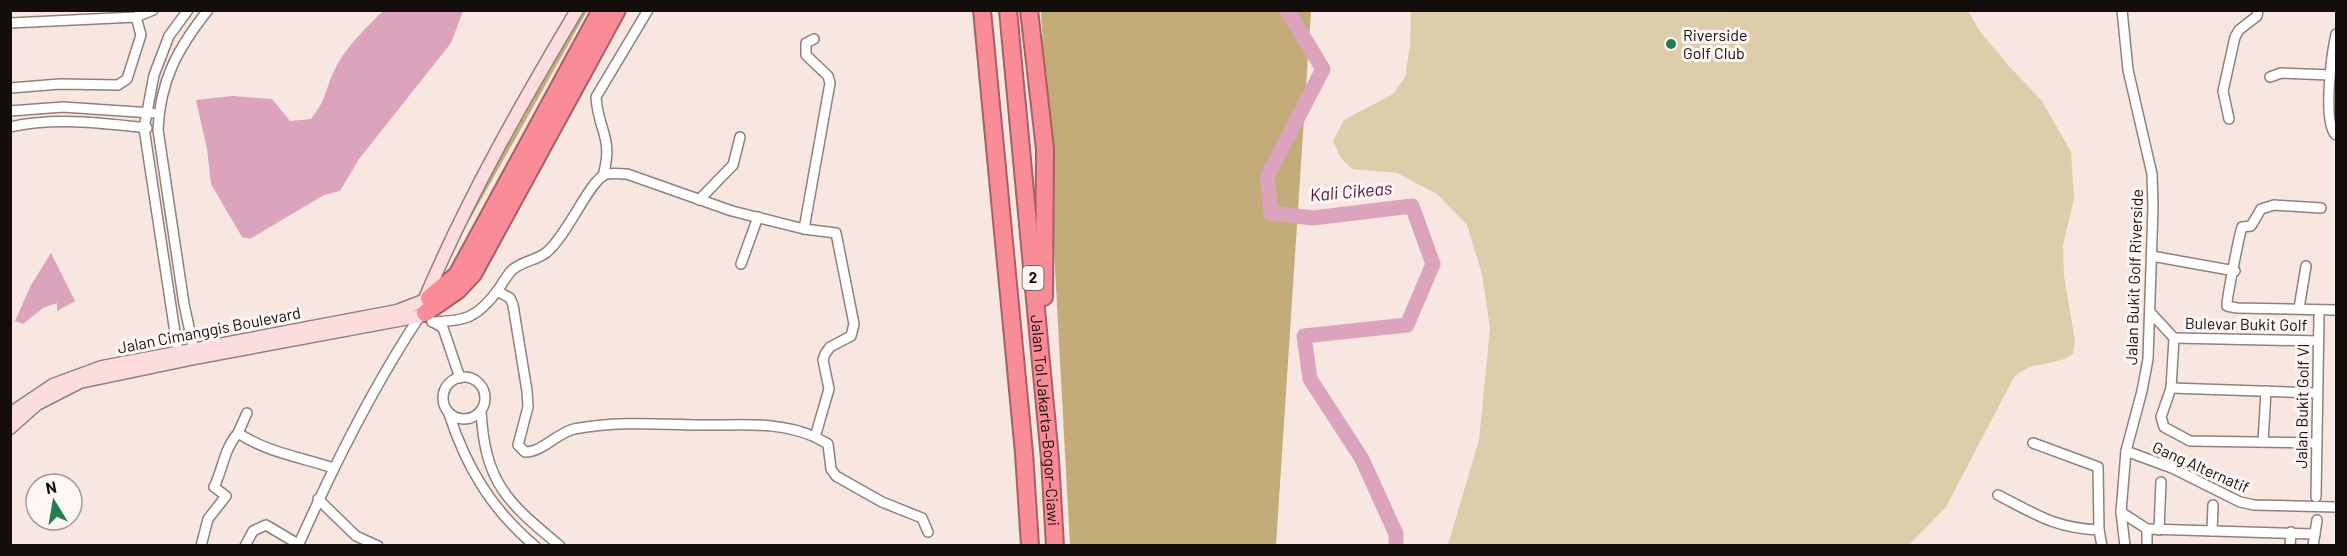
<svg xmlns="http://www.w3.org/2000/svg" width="2347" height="556" viewBox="0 0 2347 556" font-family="Barlow,sans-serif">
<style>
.green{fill:#decdab}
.forest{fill:#c3ac79}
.water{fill:#dba3bc}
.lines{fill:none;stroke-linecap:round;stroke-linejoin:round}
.river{stroke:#dba3bc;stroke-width:15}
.minor-casing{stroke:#90817c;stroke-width:12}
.secondary-casing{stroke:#90817c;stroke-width:15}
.motorway-casing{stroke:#a86066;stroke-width:20}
.minor{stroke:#fff;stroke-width:9}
.secondary{stroke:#fddce0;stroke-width:12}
.motorway{stroke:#f98c97;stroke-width:16}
.poi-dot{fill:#247d52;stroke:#fdf6f4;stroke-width:2}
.labels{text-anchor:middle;stroke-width:6;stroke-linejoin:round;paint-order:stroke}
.shield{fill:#fdf6f4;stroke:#595352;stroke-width:1.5}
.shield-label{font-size:15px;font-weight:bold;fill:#130d0c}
.poi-label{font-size:16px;fill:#130d0c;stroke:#fdf6f4;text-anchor:start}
.street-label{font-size:16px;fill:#130d0c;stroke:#fdf6f4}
.water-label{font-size:18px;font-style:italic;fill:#551438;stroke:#fdf6f4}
</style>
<rect width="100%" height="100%" fill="#f8e6e1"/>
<path class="green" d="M 1411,11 L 1968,11 L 1979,30 L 2007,64 L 2042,101 L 2071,152 L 2074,199 L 2063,245 L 2064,276 L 2075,341 L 2073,354 C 2052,368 2033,359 2014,377 L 1946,507 L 1909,545 L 1448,545 L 1479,440 L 1490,328 L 1482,274 L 1467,225 L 1437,194 L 1397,173 L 1352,169 L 1341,158 L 1333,141 L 1344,120 L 1393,94 L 1405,77 L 1410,46 Z"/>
<g class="forest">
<polygon points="582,11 587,11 446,262 444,261"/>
<polygon points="1041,11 1311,11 1276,545 1070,545"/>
</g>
<g class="water">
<path d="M 383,11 L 463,11 L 451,43 L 359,159 L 340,191 L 324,195 L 250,239 L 242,237 L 211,184 L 207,149 L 196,100 L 232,96 L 272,99 L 290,121 L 311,119 C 326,100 324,94 333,73 C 344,48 364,30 383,11 Z"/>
<polygon points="51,253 75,301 57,311 57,303 43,308 23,324 15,321 31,285"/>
</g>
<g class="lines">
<polyline class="river" points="1287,10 1323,69 1267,177 1271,213 1313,218 1412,206 1433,264 1407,325 1304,336 1310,379 1362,459 1396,534 1396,546"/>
<defs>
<g id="minor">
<polyline points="2122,10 2128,70 2152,174 2153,207 2148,359 2142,391 2126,451 2121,512 2125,546"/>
<polyline points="10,23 136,17 153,10"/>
<path d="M 2336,34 C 2332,52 2322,123 2336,135"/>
<polyline points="2270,77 2281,73 2330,75"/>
<polyline points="10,88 60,84 118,85 127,79 141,35 136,17"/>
<polyline points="10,111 63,107 152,113"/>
<polyline points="2229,119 2223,91 2235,37 2239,30 2257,16 2258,10"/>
<path d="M 10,127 C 55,117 102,123 147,128"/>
<path d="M 603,176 C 614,137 598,131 596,97 L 648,10"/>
<polyline points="699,200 733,165 740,137"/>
<path d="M 2321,208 L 2274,205 L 2261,209 L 2251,226 L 2242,227 C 2239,236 2226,302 2227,306 L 2237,308 L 2336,310"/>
<polyline points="804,229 830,83 828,76 806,55 806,43 814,39"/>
<polyline points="2152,256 2235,271"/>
<polyline points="741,264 758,217"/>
<path d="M 497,291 L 510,298 L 513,305 L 527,391 L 528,407 L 518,445 L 525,452 C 543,452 557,433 574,429 C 615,421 657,424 698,425 C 738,426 777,420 815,437"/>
<polyline points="2299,308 2306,266"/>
<polyline points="2150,312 2174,338 2171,388 2161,417 2164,427 2190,441 2316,443"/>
<path d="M 432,322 C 466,321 477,318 498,290 C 502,284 506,277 511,271 C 521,261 536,261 547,252 C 568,234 588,184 604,175 C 610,172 620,174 627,174 L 732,211 L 804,229 L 836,233 L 854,324 L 851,336 L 830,347 L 825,354 L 823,360 L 829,389 L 815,437 L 828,444 L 831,469 L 836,476 L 882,502 L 922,518 L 928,532"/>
<polyline points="433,322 443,328 460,378"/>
<polyline points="2174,338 2318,341"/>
<path d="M 195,355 L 184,304 L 158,130 C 160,80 178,48 208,10"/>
<polyline points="179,359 144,128 154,75 169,36 188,10"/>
<circle cx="464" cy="398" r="21"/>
<polyline points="2171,388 2317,393"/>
<path d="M 481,411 C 485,483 507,502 560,546"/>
<path d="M 449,414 C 466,467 492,510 535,546"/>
<polyline points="238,433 247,413"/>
<polyline points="2263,442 2266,391"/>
<polyline points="2033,443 2098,467 2099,530 2102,546"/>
<polyline points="2126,451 2172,468 2240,502 2254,505 2336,507"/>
<path d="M 1998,495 C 2037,515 2055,528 2099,530"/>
<polyline points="2316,497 2319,316"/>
<polyline points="318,499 356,536 378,546"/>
<polyline points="2121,512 2147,529 2147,546"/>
<polyline points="2147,529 2315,534"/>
<polyline points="2159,530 2161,482"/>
<polyline points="2212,531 2213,505"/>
<path d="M 201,546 L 208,519 L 226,496 L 214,487 C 223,469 224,449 238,433 C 268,453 301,457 333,468"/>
<polyline points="245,546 253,531 266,525 298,544"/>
<path d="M 298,546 C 333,467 372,388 420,316"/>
<polyline points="2290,546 2291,532"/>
<polyline points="2313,546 2317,520"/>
</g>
<g id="secondary">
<path d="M 424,301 C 466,201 521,104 577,10"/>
<polyline points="10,414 53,385 102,367 397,311 423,301"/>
<polyline points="10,428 37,404 80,382 195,358 420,316 425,313 424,305"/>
</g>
<g id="motorway">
<polyline points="982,10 1024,453 1030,546"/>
<path id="s1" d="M 1008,10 L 1050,459 L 1055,546"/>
<polyline points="1029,10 1045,149 1044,297"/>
<polyline points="429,298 457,275 601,10"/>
<polyline points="425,313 458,290 473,274 617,10"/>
</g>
</defs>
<use href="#minor" class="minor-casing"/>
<use href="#secondary" class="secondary-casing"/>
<use href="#motorway" class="motorway-casing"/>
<use href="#minor" class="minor"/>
<use href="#secondary" class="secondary"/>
<use href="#motorway" class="motorway"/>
</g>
<circle class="poi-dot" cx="1671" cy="44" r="6"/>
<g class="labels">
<rect class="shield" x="1022.5" y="266" width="21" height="24" rx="4.5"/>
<g class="shield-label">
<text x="1033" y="283">2</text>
</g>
<g class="poi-label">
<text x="1683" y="41">Riverside<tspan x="1683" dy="18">Golf Club</tspan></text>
</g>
<g class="street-label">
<text transform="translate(2134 277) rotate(-88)" y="6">Jalan Bukit Golf Riverside</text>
<text transform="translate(2246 324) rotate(1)" y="6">Bulevar Bukit Golf</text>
<text transform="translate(209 330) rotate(-11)" y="6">Jalan Cimanggis Boulevard</text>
<text transform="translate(2302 406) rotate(-89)" y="6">Jalan Bukit Golf VI</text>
<text dy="6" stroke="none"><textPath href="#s1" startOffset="412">Jalan Tol Jakarta–Bogor–Ciawi</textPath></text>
<text transform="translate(2201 467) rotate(24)" y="6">Gang Alternatif</text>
</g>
<g class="water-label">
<text transform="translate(1351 192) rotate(-5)" y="6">Kali Cikeas</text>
</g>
</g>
<rect width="2347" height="556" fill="none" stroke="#130d0c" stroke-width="24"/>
<g transform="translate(54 502) rotate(349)"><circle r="28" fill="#fdf6f4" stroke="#9f9997" stroke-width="1.5"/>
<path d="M0-4.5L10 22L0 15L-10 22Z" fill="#247d52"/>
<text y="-9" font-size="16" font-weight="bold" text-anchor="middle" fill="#130d0c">N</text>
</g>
</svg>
